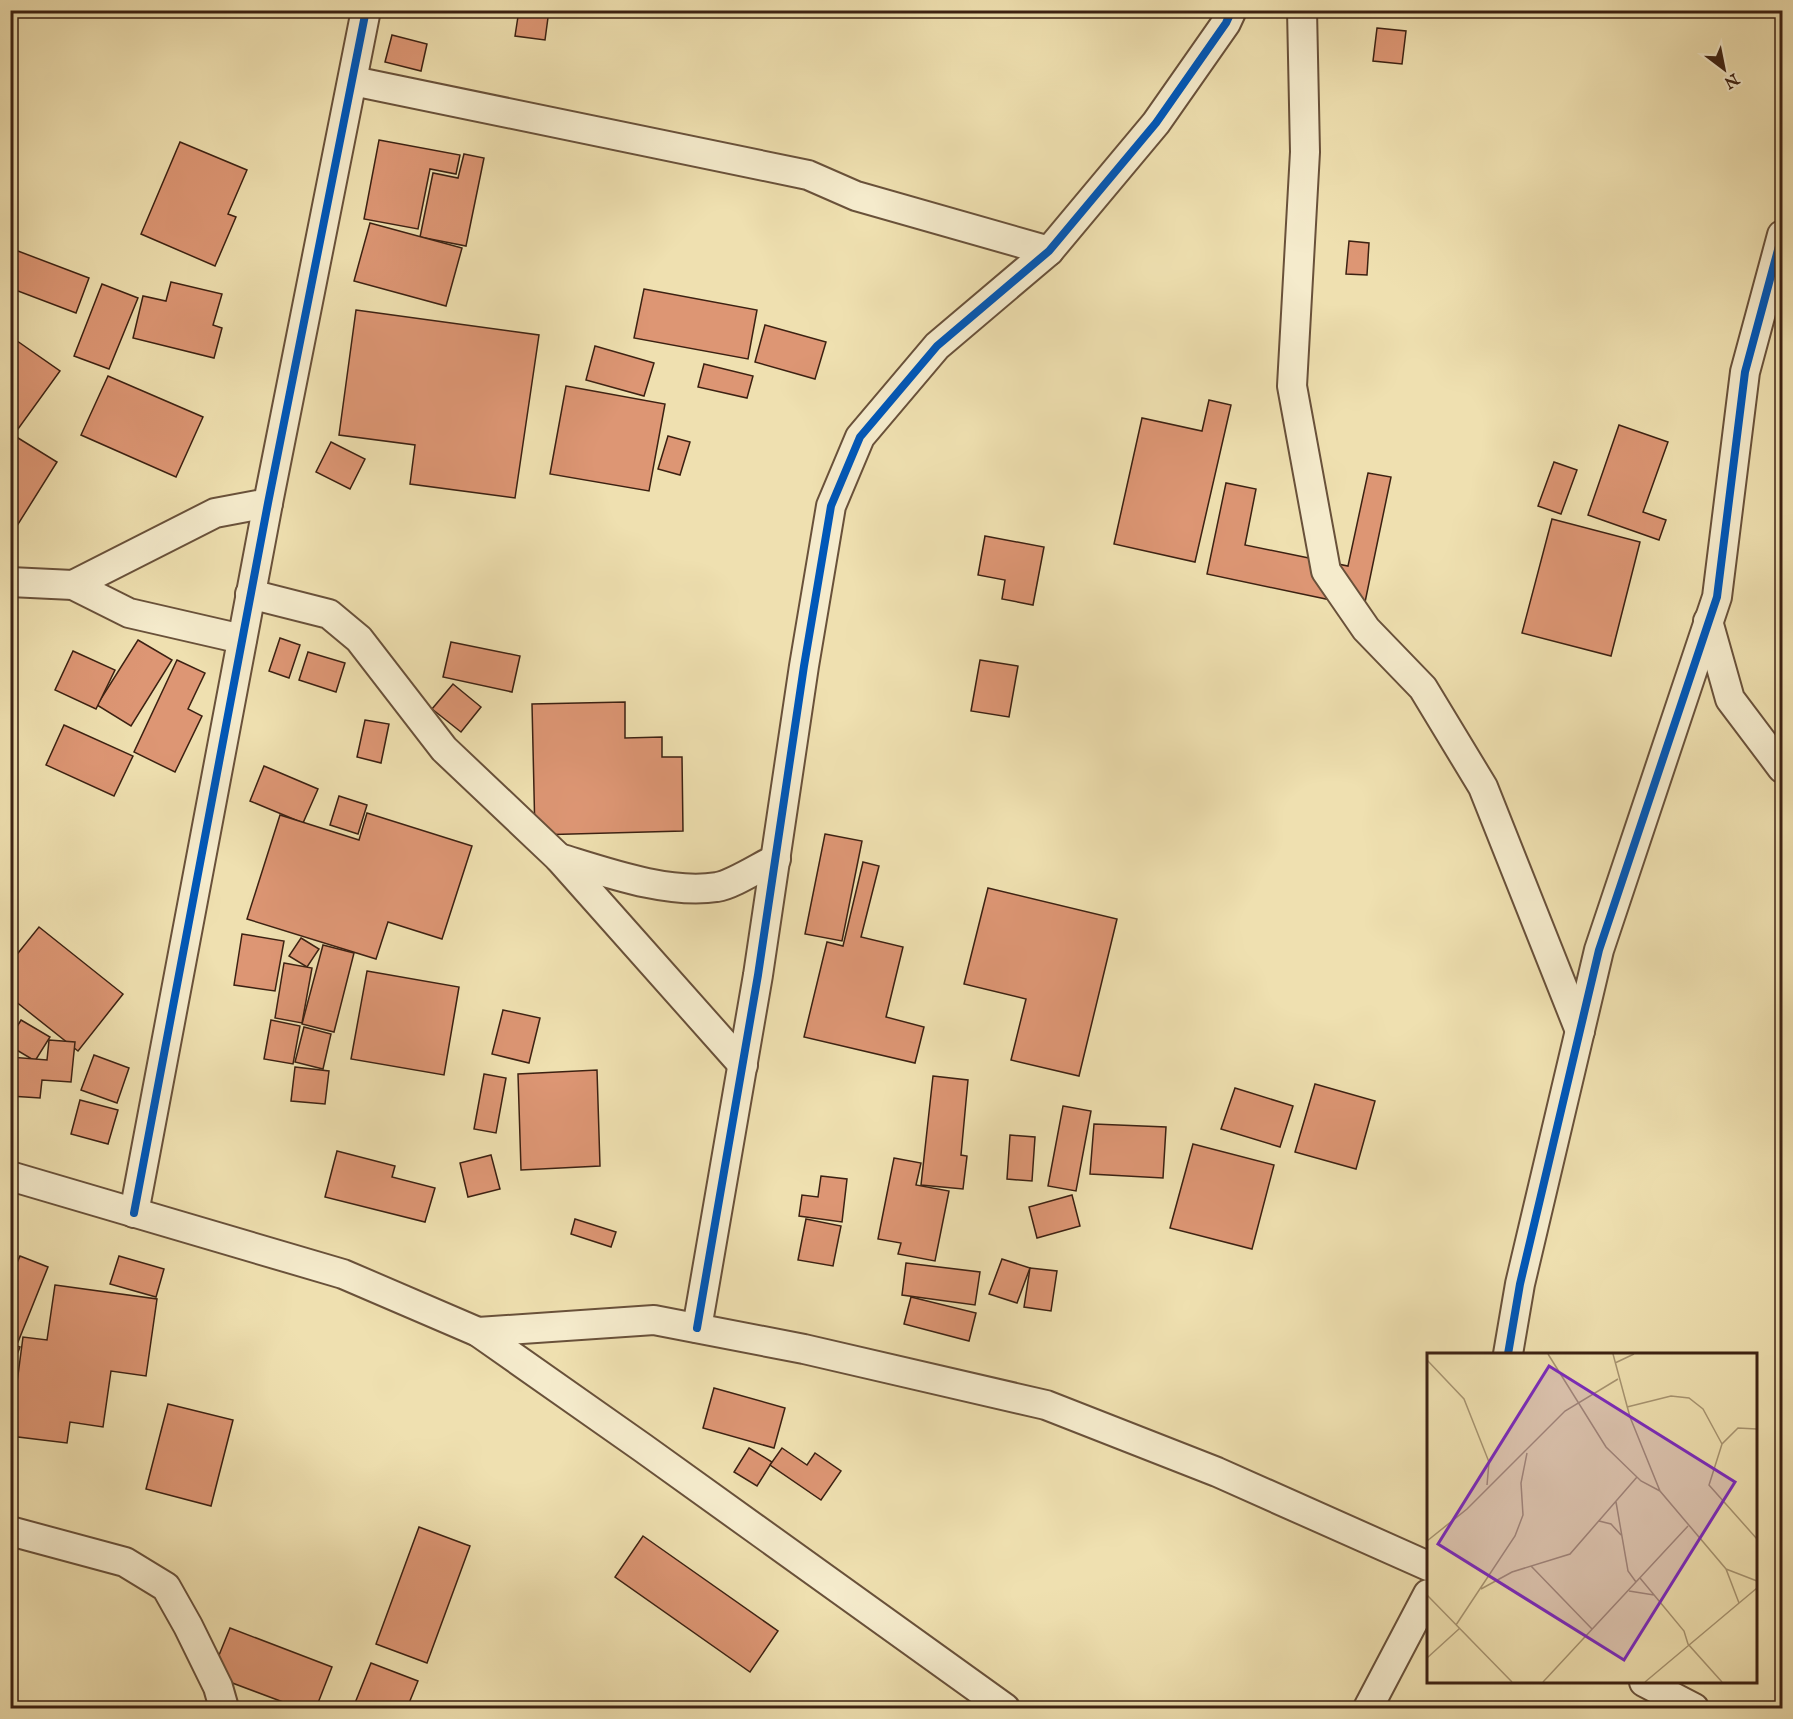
<svg xmlns="http://www.w3.org/2000/svg" width="1793" height="1719" viewBox="0 0 1793 1719" font-family="'IM FELL English',serif">
<style>
.building{fill:#dd9674;stroke:#3c2112;stroke-width:1.5}
.lines{fill:none;stroke-linecap:round;stroke-linejoin:round}
.minor-casing{stroke:#69513a;stroke-width:32}
.minor{stroke:#f5ebcc;stroke-width:28}
.cycleway-casing{stroke:#f5ebcc;stroke-width:11}
.cycleway{stroke:#0057b8;stroke-width:8}
.inset-road{fill:none;stroke:#a79471;stroke-width:1.5}
.view{fill:#7b2cbf;fill-opacity:0.15;stroke:#7b2cbf;stroke-width:3}
.inset-edge{fill:none;stroke:#3c2112;stroke-width:3}
</style>
<rect width="100%" height="100%" fill="#efe0b0"/>
<filter id="stains"><feTurbulence type="fractalNoise" baseFrequency=".00333" numOctaves="4"/><feColorMatrix values="0 0 0 0 .2 0 0 0 0 .09 0 0 0 0 .02 0 0 0 .5 -.17"/></filter>
<radialGradient id="worn" r=".72"><stop offset=".6" stop-color="#630" stop-opacity="0"/><stop offset="1" stop-color="#630" stop-opacity=".3"/></radialGradient>
<g class="building">
<polygon points="519,10 549,10 545,40 515,36"/>
<polygon points="1377,28 1406,31 1402,64 1373,61"/>
<polygon points="392,35 427,44 421,71 385,62"/>
<polygon points="379,140 460,155 456,174 430,169 418,229 364,219"/>
<polygon points="180,142 247,170 228,214 236,217 215,266 141,234"/>
<polygon points="464,154 484,158 466,246 420,237 433,173 458,178"/>
<polygon points="370,223 462,248 446,306 354,281"/>
<polygon points="1349,241 1369,243 1367,275 1346,274"/>
<polygon points="10,248 89,278 76,313 10,288"/>
<polygon points="171,282 222,294 213,325 222,328 214,358 133,338 143,296 166,301"/>
<polygon points="102,284 138,298 109,369 74,356"/>
<polygon points="644,289 757,310 748,359 634,338"/>
<polygon points="356,310 539,335 515,498 410,484 415,445 339,435"/>
<polygon points="765,325 826,342 815,379 755,362"/>
<polygon points="10,336 60,371 18,429 10,424"/>
<polygon points="595,346 654,363 644,396 586,380"/>
<polygon points="704,364 753,376 747,398 698,387"/>
<polygon points="108,376 203,417 176,477 81,435"/>
<polygon points="566,386 665,404 649,491 550,474"/>
<polygon points="1209,400 1231,405 1195,562 1114,544 1142,418 1202,431"/>
<polygon points="1619,425 1668,442 1643,512 1666,520 1659,540 1588,515"/>
<polygon points="10,433 57,462 10,537"/>
<polygon points="668,436 690,442 680,475 658,469"/>
<polygon points="331,442 365,459 350,489 316,472"/>
<polygon points="1554,462 1577,470 1561,514 1538,506"/>
<polygon points="1368,473 1391,477 1364,607 1207,574 1226,483 1256,489 1245,545 1348,566"/>
<polygon points="1552,519 1640,542 1611,656 1522,633"/>
<polygon points="985,536 1044,547 1033,605 1002,599 1005,580 978,575"/>
<polygon points="280,638 300,645 289,678 269,671"/>
<polygon points="138,640 172,660 131,726 97,705"/>
<polygon points="451,642 520,656 512,692 443,677"/>
<polygon points="73,651 115,670 96,709 55,690"/>
<polygon points="308,652 345,663 336,692 299,680"/>
<polygon points="177,660 205,673 188,709 202,716 175,772 134,752"/>
<polygon points="980,660 1018,666 1009,717 971,711"/>
<polygon points="453,684 481,707 461,732 432,709"/>
<polygon points="625,702 625,738 662,737 662,757 682,757 683,831 535,835 532,704"/>
<polygon points="365,720 389,724 381,763 357,757"/>
<polygon points="64,725 133,756 114,796 46,765"/>
<polygon points="264,766 318,789 303,823 250,801"/>
<polygon points="339,796 367,805 358,834 330,825"/>
<polygon points="367,813 472,846 442,939 388,922 376,959 247,919 280,815 359,840"/>
<polygon points="825,834 862,841 842,941 805,934"/>
<polygon points="863,862 879,866 861,937 903,947 886,1017 924,1027 915,1063 804,1037 827,942 843,946"/>
<polygon points="988,888 1117,919 1079,1076 1011,1060 1026,999 964,984"/>
<polygon points="39,927 123,994 78,1051 10,997 10,963"/>
<polygon points="242,934 284,941 275,991 234,985"/>
<polygon points="301,938 319,949 307,967 289,956"/>
<polygon points="323,945 354,953 334,1032 302,1024"/>
<polygon points="284,963 312,968 302,1023 275,1018"/>
<polygon points="367,971 459,987 444,1075 351,1059"/>
<polygon points="503,1010 540,1018 529,1063 492,1054"/>
<polygon points="21,1020 50,1037 35,1061 10,1046 10,1038"/>
<polygon points="271,1020 300,1026 293,1064 264,1059"/>
<polygon points="304,1027 331,1034 323,1069 295,1062"/>
<polygon points="49,1040 75,1042 71,1082 42,1080 40,1098 10,1096 10,1057 47,1060"/>
<polygon points="94,1055 129,1068 117,1103 81,1090"/>
<polygon points="295,1067 329,1071 325,1104 291,1101"/>
<polygon points="597,1070 600,1166 521,1170 518,1074"/>
<polygon points="484,1074 506,1078 496,1133 474,1129"/>
<polygon points="933,1076 968,1080 961,1155 967,1156 963,1189 921,1185"/>
<polygon points="1315,1084 1375,1101 1356,1169 1295,1152"/>
<polygon points="1235,1088 1293,1106 1280,1147 1221,1129"/>
<polygon points="80,1100 118,1110 108,1144 71,1134"/>
<polygon points="1063,1106 1091,1111 1076,1191 1048,1186"/>
<polygon points="1094,1124 1166,1127 1163,1178 1090,1174"/>
<polygon points="1010,1135 1035,1137 1032,1181 1007,1179"/>
<polygon points="1193,1144 1274,1165 1252,1249 1170,1228"/>
<polygon points="337,1151 395,1166 392,1177 435,1188 425,1222 325,1197"/>
<polygon points="491,1155 500,1189 468,1197 460,1163"/>
<polygon points="894,1158 921,1163 916,1185 949,1191 935,1261 898,1254 901,1243 878,1239"/>
<polygon points="821,1176 847,1179 842,1222 799,1216 802,1195 818,1197"/>
<polygon points="1072,1195 1080,1226 1037,1238 1029,1207"/>
<polygon points="575,1219 616,1232 611,1247 571,1234"/>
<polygon points="806,1219 841,1226 833,1266 798,1260"/>
<polygon points="20,1256 48,1267 18,1342 10,1339 10,1279"/>
<polygon points="119,1256 164,1269 156,1297 110,1284"/>
<polygon points="1002,1259 1030,1268 1017,1303 989,1294"/>
<polygon points="906,1263 980,1272 975,1305 902,1295"/>
<polygon points="1030,1268 1057,1271 1051,1311 1024,1307"/>
<polygon points="55,1285 157,1299 146,1376 111,1371 103,1427 70,1422 67,1443 10,1436 23,1337 47,1340"/>
<polygon points="911,1297 976,1313 969,1341 904,1324"/>
<polygon points="10,1344 20,1347 10,1372"/>
<polygon points="714,1388 785,1408 774,1448 703,1428"/>
<polygon points="168,1404 233,1420 211,1506 146,1489"/>
<polygon points="749,1448 772,1462 757,1486 734,1472"/>
<polygon points="782,1448 807,1465 815,1453 841,1471 821,1500 770,1465"/>
<polygon points="419,1527 470,1546 427,1663 376,1644"/>
<polygon points="643,1536 778,1631 750,1672 615,1577"/>
<polygon points="230,1628 332,1667 316,1708 299,1708 211,1675"/>
<polygon points="371,1663 418,1681 407,1708 353,1708"/>
</g>
<g class="lines">
<defs>
<g id="minor">
<polyline points="1302,10 1305,152 1292,386 1326,571 1366,629 1423,688 1483,787 1580,1031"/>
<polyline points="353,81 808,175 856,196 1049,251"/>
<polyline points="10,582 73,585 129,613 242,639"/>
<polyline points="73,585 215,513 268,503"/>
<polyline points="250,594 329,614 359,639 444,749 559,858 743,1065"/>
<polyline points="1708,621 1730,699 1782,768"/>
<path d="M 559,858 C 605,872 669,895 717,887 C 732,885 761,866 776,859"/>
<polyline points="10,1176 343,1274 478,1332 643,1448 1005,1708"/>
<polyline points="134,1213 268,503 366,10"/>
<polyline points="697,1328 758,975 804,666 831,506 860,437 937,346 1049,251 1156,123 1226,23 1232,10"/>
<polyline points="478,1332 654,1320 804,1349 1046,1405 1217,1472 1428,1566"/>
<polyline points="1508,1354 1520,1284 1599,950 1717,597 1745,372 1782,235"/>
<polyline points="10,1531 125,1562 166,1587 188,1626 218,1687 224,1708"/>
<polyline points="1644,1682 1694,1708"/>
<polyline points="1368,1708 1428,1594"/>
</g>
</defs>
<use href="#minor" class="minor-casing"/>
<use href="#minor" class="minor"/>
<defs>
<g id="cycleway">
<polyline points="134,1213 268,503 366,10"/>
<polyline points="697,1328 758,975 804,666 831,506 860,437 937,346 1049,251 1156,123 1226,23 1232,10"/>
<polyline points="1508,1354 1520,1284 1599,950 1717,597 1745,372 1782,235"/>
</g>
</defs>
<use href="#cycleway" class="cycleway-casing"/>
<use href="#cycleway" class="cycleway"/>
</g>
<g transform="translate(1427 1353)">
<rect width="330" height="330" fill="#efe0b0"/>
<path class="inset-road" d="M 121,1 L 179,94 L 214,128 L 233,138M 186,1 L 203,64 L 233,138 L 299,216 L 312,250M 0,7 L 37,46 L 62,109 L 60,132M 188,10 L 207,1M 200,54 L 244,43 L 262,45 L 276,56 L 295,91M 330,76 L 311,75 L 295,91 L 282,132 L 330,186M 189,149 L 201,218 L 209,229M 172,168 L 184,171 L 194,182M 0,188 L 40,156 L 138,58 L 191,26M 104,213 L 165,276M 299,216 L 330,228M 213,225 L 257,278 L 261,291 L 295,329M 54,236 L 85,219 L 143,201 L 210,124M 202,238 L 227,242M 0,242 L 85,329M 29,272 L 88,183 L 96,162 L 94,130 L 100,100M 0,305 L 33,275M 116,329 L 261,173M 218,329 L 330,235"/>
<path class="view" d="M 122,13 L 308,129 L 197,307 L 11,191 Z"/>
<rect width="330" height="330" class="inset-edge"/>
</g>
<rect width="1793" height="1719" fill="none" stroke="#efe0b0" stroke-width="36"/>
<rect x="12" y="12" width="1769" height="1695" fill="none" stroke="#3c2112" stroke-width="3"/>
<rect x="18" y="18" width="1757" height="1683" fill="none" stroke="#3c2112" stroke-width="1.5"/>
<g transform="translate(1724 69) rotate(148)" stroke="#f5ebcc" stroke-width="4.5" paint-order="stroke">
<path d="M0-4.5L10 22L0 15L-10 22Z" fill="#3c2112"/>
<text y="-9" font-size="16" font-weight="bold" text-anchor="middle" fill="#3c2112">N</text>
</g>
<rect width="100%" height="100%" filter="url(#stains)"/>
<rect width="100%" height="100%" fill="url(#worn)"/>
</svg>
